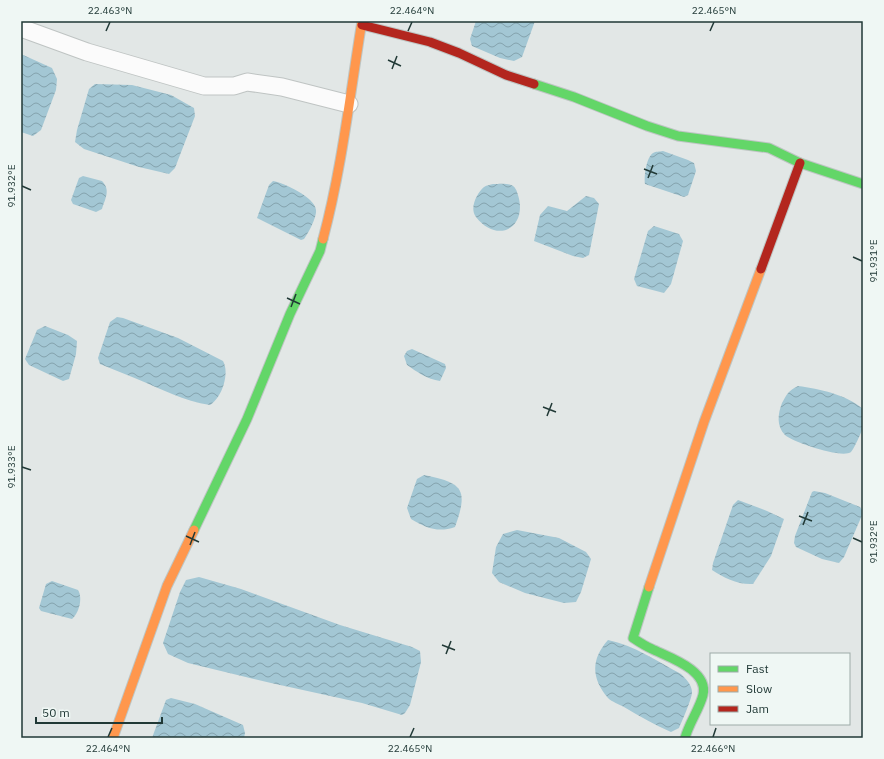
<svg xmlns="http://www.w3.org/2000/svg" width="884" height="759" viewBox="0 0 884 759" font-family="'IBM Plex Sans',sans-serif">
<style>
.water{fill:url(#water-waves)}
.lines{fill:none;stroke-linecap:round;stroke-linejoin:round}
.street-casing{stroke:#bfc4c3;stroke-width:19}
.fast-casing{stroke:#bec5c3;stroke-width:11}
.slow-casing{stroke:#bec5c3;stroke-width:11}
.jam-casing{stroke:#bec5c3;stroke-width:11}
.street{stroke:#fbfbfb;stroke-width:17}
.fast{stroke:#63d668;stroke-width:9}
.slow{stroke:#ff974d;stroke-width:9}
.jam{stroke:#b3261e;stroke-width:9}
.ticks{fill:none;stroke:#213936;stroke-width:1.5}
.neatline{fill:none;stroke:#213936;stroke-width:1.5}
.ticks-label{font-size:10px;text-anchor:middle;fill:#213936}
</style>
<defs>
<pattern id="water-waves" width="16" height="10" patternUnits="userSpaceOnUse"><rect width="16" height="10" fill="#a3c7d4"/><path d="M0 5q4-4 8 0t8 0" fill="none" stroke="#84a3ad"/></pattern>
</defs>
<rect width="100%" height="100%" fill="#e2e7e6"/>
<g class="water">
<polygon points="476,21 535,21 522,57 514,61 500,58 472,46 470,39"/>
<polygon points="21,54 52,68 57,79 56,90 41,130 33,136 21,132"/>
<polygon points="95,84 132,85 171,95 194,108 195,116 175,168 169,174 139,167 84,149 75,142 77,130 89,89"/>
<path d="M 663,151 L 688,160 L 694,163 L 696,171 L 688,195 L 684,197 L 645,184 C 644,176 646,158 653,153 C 656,151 659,152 663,151 Z"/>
<path d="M 83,176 L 102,181 C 111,190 105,199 102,209 L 96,212 L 73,204 L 71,200 L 79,178 Z"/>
<path d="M 273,181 C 284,183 315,197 316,210 C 317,217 308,234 304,239 L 301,240 L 257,218 L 269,185 Z"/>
<path d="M 493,184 C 498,184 506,183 511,185 C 515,186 517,191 518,195 C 528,227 498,245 476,217 C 469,208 477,193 484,187 C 487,185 490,185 493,184 Z"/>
<polygon points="586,196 594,198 599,204 589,255 583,258 573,256 534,241 540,215 548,206 567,211"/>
<polygon points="654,226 679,234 683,241 671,284 664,293 637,286 634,279 648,231"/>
<path d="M 117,317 L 123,318 L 178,338 L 223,361 C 230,373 222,398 210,405 C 184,401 161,389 137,379 C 125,374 112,369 100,364 L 98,358 L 110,322 Z"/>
<polygon points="45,326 68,335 77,341 76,354 69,379 63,381 29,365 25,359 37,330"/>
<path d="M 412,349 L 445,364 L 446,368 L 440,381 C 427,379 417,372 407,365 L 404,356 L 407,351 Z"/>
<path d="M 798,386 C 820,389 845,394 863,409 C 863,414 864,421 863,427 C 862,431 854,449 851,452 C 842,459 793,442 785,435 C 776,426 778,413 782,403 C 787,394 788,391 798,386 Z"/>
<path d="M 424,475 C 462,483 469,488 455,527 C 438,533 426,528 411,519 L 407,508 L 417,479 Z"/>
<polygon points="814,491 825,493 860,507 862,510 863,513 844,557 839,563 822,559 796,547 794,543 795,536 812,492"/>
<path d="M 738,500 L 767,511 L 784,519 L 771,556 L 753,584 C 738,585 724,578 712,570 L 713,563 L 733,505 Z"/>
<polygon points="517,530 559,538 586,552 591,559 581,592 576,602 564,603 525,593 499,582 492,573 496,547 503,534"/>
<polygon points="199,577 241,589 340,625 412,647 420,651 421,662 410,705 405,713 402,715 362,703 271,683 188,663 168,654 163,643 180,592 186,580"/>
<path d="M 52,581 L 78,590 C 83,598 79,613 72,619 L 41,611 L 39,608 L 46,584 Z"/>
<path d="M 608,640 C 634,645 658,662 681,674 C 686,679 692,685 692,692 C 692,699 682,721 679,728 L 671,732 C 655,725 639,716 624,707 C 619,704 612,702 608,698 C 591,678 591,659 608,640 Z"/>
<polygon points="171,698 195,704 243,725 245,733 244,738 152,738 166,700"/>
</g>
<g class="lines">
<defs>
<polyline id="street" points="21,28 87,52 204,86 234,86 247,82 282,87 349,104"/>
<g id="fast">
<polyline points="534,84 574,97 647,126 678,136 769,148 800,163 863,184"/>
<polyline points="194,530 247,419 290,314 320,251 323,239"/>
<path d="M 649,587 L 633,638 C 639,642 645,646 652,649 C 668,657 709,670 703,695 C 699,710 689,723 685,738"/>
</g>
<g id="slow">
<path d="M 323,239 C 342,168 350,94 362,21"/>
<polyline points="649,587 704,422 761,269"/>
<polyline points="113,738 167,586 194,530"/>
</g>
<g id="jam">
<polyline points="362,25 430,42 459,53 506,75 534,84"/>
<polyline points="761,269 800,163"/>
</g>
</defs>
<use href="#street" class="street-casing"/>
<use href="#fast" class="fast-casing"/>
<use href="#slow" class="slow-casing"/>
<use href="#jam" class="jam-casing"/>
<use href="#street" class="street"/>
<use href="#fast" class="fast"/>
<use href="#slow" class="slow"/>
<use href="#jam" class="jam"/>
</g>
<path class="ticks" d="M 106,31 L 110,22M 408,31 L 412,22M 710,31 L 714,22M 388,60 L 401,66M 392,69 L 397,56M 644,169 L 657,174M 648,178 L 653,165M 22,186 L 31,190M 853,257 L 862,261M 287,298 L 300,304M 291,307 L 296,294M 543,407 L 556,412M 547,416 L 552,403M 22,467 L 31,470M 799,516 L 812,521M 803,525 L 808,512M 186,536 L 199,542M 853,538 L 862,542M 190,545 L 195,532M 442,645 L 455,650M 446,654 L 451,641M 108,737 L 112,728M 410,737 L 414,728M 713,737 L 716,728"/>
<rect width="884" height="759" fill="none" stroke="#eff7f4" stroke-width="44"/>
<rect x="710" y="653" width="140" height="72" fill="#eff7f4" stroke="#9daba8"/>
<rect x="718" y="666" width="20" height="6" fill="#63d668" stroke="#9daba8"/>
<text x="746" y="673" font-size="12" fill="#213936">Fast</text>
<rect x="718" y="686" width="20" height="6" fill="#ff974d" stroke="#9daba8"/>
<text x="746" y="693" font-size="12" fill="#213936">Slow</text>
<rect x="718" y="706" width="20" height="6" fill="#b3261e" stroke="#9daba8"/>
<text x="746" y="713" font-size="12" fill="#213936">Jam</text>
<path d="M36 717v6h126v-6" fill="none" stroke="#213936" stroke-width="2"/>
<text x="42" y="717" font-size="12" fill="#213936" stroke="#eff7f4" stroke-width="3" paint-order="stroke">50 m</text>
<rect x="22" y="22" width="840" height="715" class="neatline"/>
<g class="ticks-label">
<text x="110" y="14">22.463°N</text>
<text x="412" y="14">22.464°N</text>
<text x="714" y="14">22.465°N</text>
<text transform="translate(11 186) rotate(-90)" y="4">91.932°E</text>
<text transform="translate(873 261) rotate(-90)" y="4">91.931°E</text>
<text transform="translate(11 467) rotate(-90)" y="4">91.933°E</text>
<text transform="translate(873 542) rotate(-90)" y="4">91.932°E</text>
<text x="108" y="752">22.464°N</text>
<text x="410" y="752">22.465°N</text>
<text x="713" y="752">22.466°N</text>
</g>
</svg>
